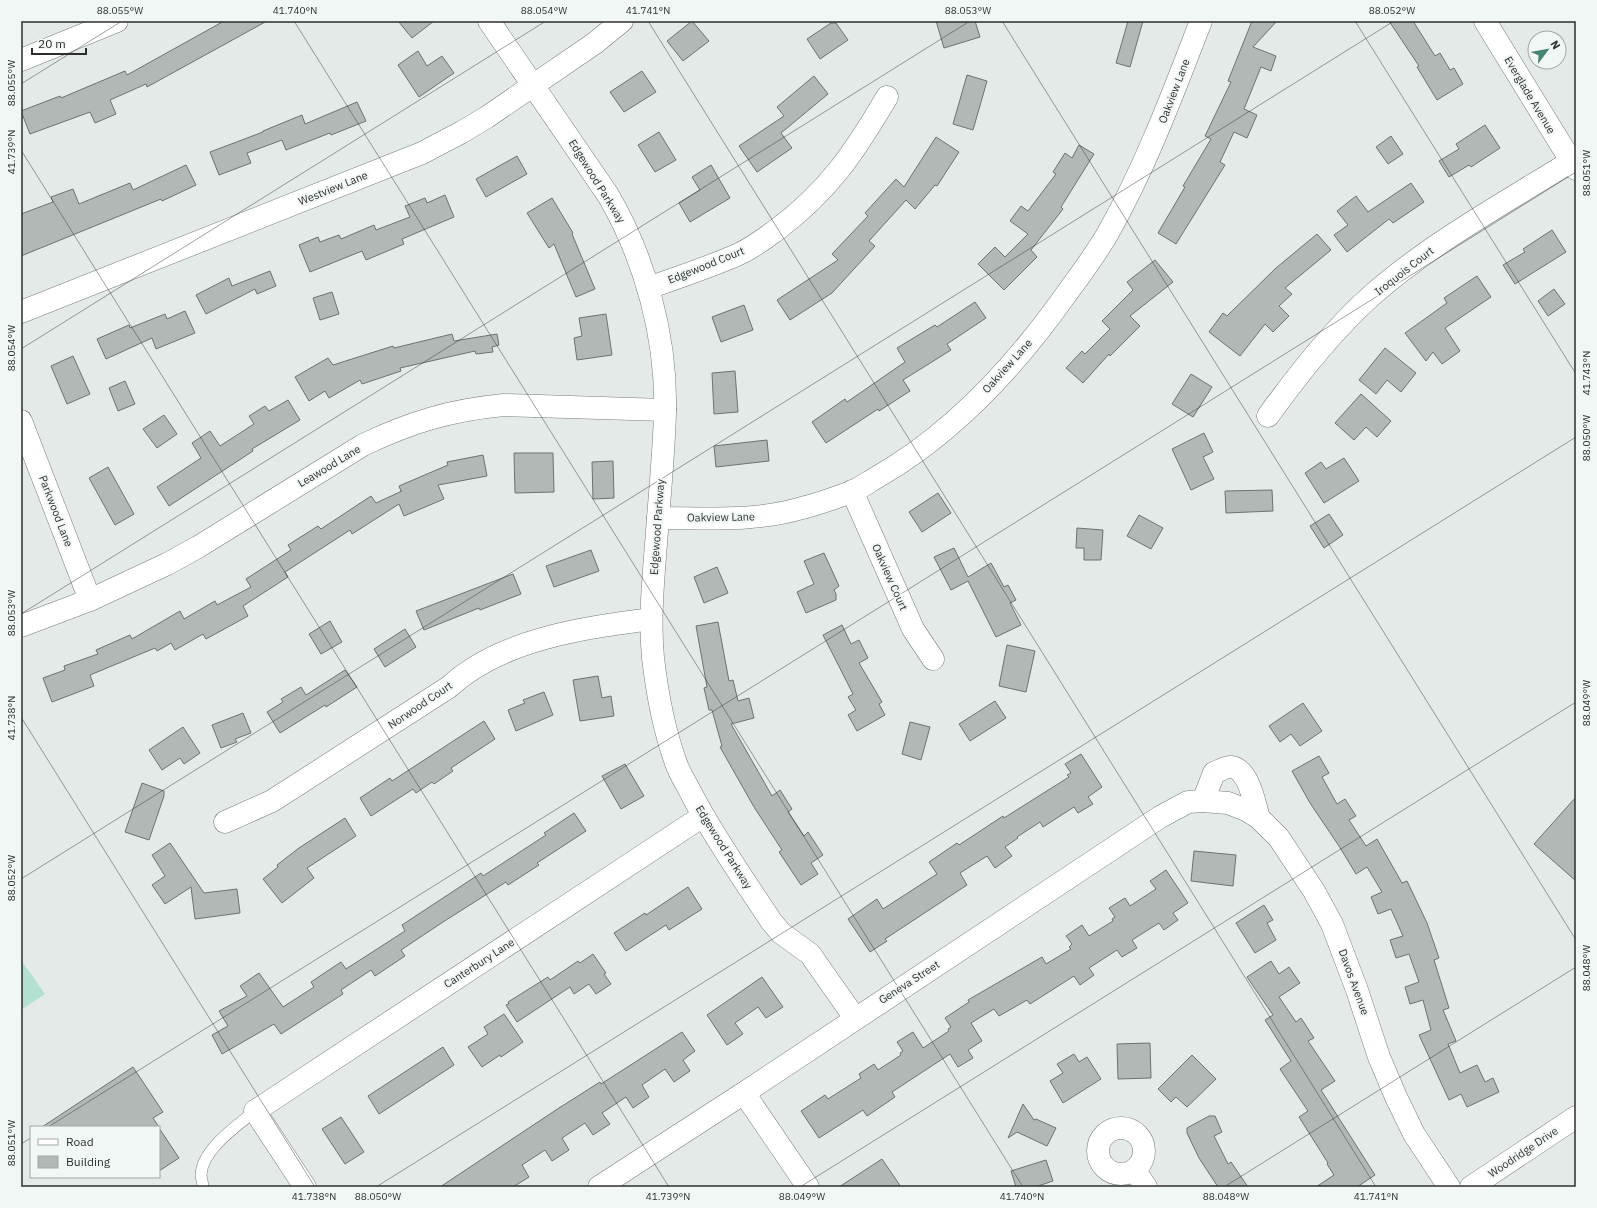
<svg xmlns="http://www.w3.org/2000/svg" width="1597" height="1208" viewBox="0 0 1597 1208" font-family="'IBM Plex Sans',sans-serif">
<style>
.green{fill:#b2e0d3}
.building{fill:#b2b8b6;stroke:#6c7270}
.lines{fill:none;stroke-linecap:round;stroke-linejoin:round}
.service-casing{stroke:#787d7c;stroke-width:12}
.minor-casing{stroke:#787d7c;stroke-width:23}
.tertiary-casing{stroke:#787d7c;stroke-width:23}
.service{stroke:#fff;stroke-width:11}
.minor{stroke:#fff;stroke-width:22}
.tertiary{stroke:#fff;stroke-width:22}
.ticks{fill:none;stroke:#2c2e2d;stroke-width:1;stroke-opacity:0.45}
.labels{text-anchor:middle;stroke-width:4;stroke-linejoin:round;paint-order:stroke}
.street-label{font-size:11px;fill:#2c2e2d;stroke:#f1f7f5}
.neatline{fill:none;stroke:#2c2e2d;stroke-width:1.5}
.ticks-label{font-size:10px;text-anchor:middle;fill:#2c2e2d}
</style>
<rect width="100%" height="100%" fill="#e4eae8"/>
<polygon class="green" points="21,960 45,994 21,1010"/>
<g class="building">
<polygon points="224,21 267,21 147,87 146,84 110,100 116,114 95,123 90,112 30,134 21,111 60,96 61,98 125,71 127,75"/>
<polygon points="398,21 434,21 412,38"/>
<polygon points="692,21 709,41 683,61 667,41"/>
<polygon points="936,21 975,21 980,37 944,48"/>
<polygon points="1128,21 1143,21 1130,67 1116,63"/>
<polygon points="1252,21 1277,21 1253,47 1276,56 1271,71 1261,67 1244,109 1257,115 1247,138 1234,132 1220,162 1225,165 1176,244 1158,233 1185,187 1183,186 1211,139 1205,136 1231,82 1228,81"/>
<polygon points="1389,21 1413,21 1435,56 1440,53 1450,70 1454,68 1463,84 1437,100 1417,67 1419,66"/>
<polygon points="831,23 836,23 848,40 820,59 807,39"/>
<polygon points="418,51 427,66 442,56 454,73 419,97 398,65"/>
<polygon points="642,71 656,92 624,112 610,92"/>
<polygon points="967,75 987,81 973,130 953,124"/>
<polygon points="814,76 828,94 781,133 792,148 757,172 739,146 784,116 777,107"/>
<polygon points="357,102 366,121 331,135 330,133 286,150 282,140 247,153 251,163 219,175 210,152 263,132 263,131 302,115 305,124"/>
<polygon points="1485,125 1500,148 1471,167 1469,165 1449,177 1439,161 1459,149 1456,144"/>
<polygon points="659,132 676,160 655,172 638,145"/>
<polygon points="1391,136 1403,154 1388,164 1376,147"/>
<polygon points="936,137 959,152 937,186 935,185 915,209 906,200 869,241 875,246 832,293 790,320 777,300 838,260 832,254 868,216 865,213 896,179 904,187"/>
<polygon points="1079,145 1094,154 1061,207 1063,209 1031,250 1037,257 1004,290 978,264 995,247 1005,257 1028,234 1010,221 1021,206 1028,211 1056,174 1053,172 1065,153 1072,158"/>
<polygon points="517,156 527,174 486,197 476,179"/>
<polygon points="186,165 196,185 162,201 161,199 21,256 21,214 53,202 51,197 73,189 79,204 130,183 133,190"/>
<polygon points="711,165 730,198 690,222 679,203 700,190 692,177"/>
<polygon points="1411,183 1424,202 1393,223 1389,219 1347,252 1334,235 1348,225 1337,211 1356,196 1368,212"/>
<polygon points="445,195 454,217 402,239 404,244 366,260 362,251 310,272 299,245 318,237 320,242 339,235 341,239 374,225 376,230 410,217 405,206 425,198 427,203"/>
<polygon points="552,198 573,233 572,234 595,289 576,297 554,244 549,248 527,213"/>
<polygon points="1552,230 1566,252 1515,284 1503,265 1525,252 1523,249"/>
<polygon points="1317,234 1331,250 1285,288 1292,294 1279,306 1289,316 1273,332 1265,324 1240,356 1209,332 1223,313 1227,316 1276,268"/>
<polygon points="1155,260 1173,282 1130,316 1140,326 1110,356 1109,354 1083,383 1066,368 1082,351 1085,354 1110,329 1102,321 1133,290 1127,282"/>
<polygon points="270,271 276,286 257,294 255,289 206,314 196,295 229,278 232,286"/>
<polygon points="1477,276 1491,297 1445,328 1460,351 1442,364 1433,352 1426,361 1405,333 1447,303 1444,298"/>
<polygon points="1554,289 1565,304 1548,316 1538,301"/>
<polygon points="332,292 339,314 320,320 313,298"/>
<polygon points="975,302 986,318 947,344 951,350 903,380 910,391 879,411 878,409 826,443 812,422 845,399 847,402 905,362 897,348 935,325 937,327"/>
<polygon points="744,305 753,330 721,342 712,317"/>
<polygon points="185,311 195,333 156,349 152,338 106,359 97,339 129,325 130,328 165,314 167,319"/>
<polygon points="606,314 612,355 577,360 574,338 582,336 579,318"/>
<polygon points="452,334 454,341 497,334 499,345 492,347 493,352 476,354 475,351 400,368 401,371 362,384 360,380 329,398 325,391 309,401 295,377 328,358 333,365 393,346 394,348"/>
<polygon points="1385,348 1416,373 1401,392 1387,380 1376,394 1359,380"/>
<polygon points="73,356 90,394 67,404 51,366"/>
<polygon points="735,371 738,412 714,414 712,373"/>
<polygon points="1191,374 1212,387 1193,417 1172,404"/>
<polygon points="125,381 135,404 118,411 109,388"/>
<polygon points="1361,394 1391,421 1377,437 1366,427 1354,440 1335,423"/>
<polygon points="288,400 300,420 252,449 253,451 169,506 157,487 201,458 192,443 210,431 220,446 254,424 249,416 265,406 269,411"/>
<polygon points="164,415 177,434 157,448 143,429"/>
<polygon points="1204,433 1213,452 1203,457 1214,479 1191,490 1172,449"/>
<polygon points="767,440 769,461 716,467 714,446"/>
<polygon points="514,453 553,453 554,492 515,493"/>
<polygon points="483,455 487,476 438,485 444,499 404,516 399,504 352,534 350,530 285,572 288,577 243,606 248,616 206,639 203,634 175,650 171,643 157,651 155,648 90,675 94,686 52,702 43,678 65,670 64,666 98,654 96,650 130,635 132,639 180,611 184,619 215,601 217,605 251,587 246,579 291,550 288,545 318,526 321,529 371,496 376,503 402,491 401,491 399,486 448,465 447,462"/>
<polygon points="1344,458 1359,481 1324,503 1305,473 1321,462 1326,469"/>
<polygon points="613,461 614,498 593,499 592,462"/>
<polygon points="108,467 134,514 115,525 89,478"/>
<polygon points="1272,490 1273,511 1226,513 1225,491"/>
<polygon points="938,493 951,513 922,532 909,512"/>
<polygon points="1329,514 1343,535 1324,548 1310,526"/>
<polygon points="1139,515 1163,528 1151,549 1127,536"/>
<polygon points="1077,528 1103,530 1101,560 1084,560 1084,548 1076,548"/>
<polygon points="954,548 968,577 991,563 1004,587 1008,585 1016,600 1010,603 1021,625 996,637 968,581 951,590 934,557"/>
<polygon points="591,550 599,571 554,587 546,566"/>
<polygon points="824,553 839,586 834,590 836,594 836,600 806,613 797,592 814,584 804,561"/>
<polygon points="717,567 728,593 704,603 694,577"/>
<polygon points="513,574 521,594 480,610 479,608 424,630 416,611"/>
<polygon points="330,621 342,642 321,654 309,634"/>
<polygon points="718,622 729,681 733,680 738,701 749,698 754,718 731,724 772,796 780,790 792,809 788,812 804,836 808,832 823,855 811,863 818,874 801,885 779,852 782,850 754,807 720,747 722,746 712,710 709,710 704,688 707,687 696,626"/>
<polygon points="842,625 851,644 859,640 868,658 859,663 882,702 879,704 885,715 857,731 848,715 856,710 848,697 853,694 823,635"/>
<polygon points="405,629 416,647 385,667 374,649"/>
<polygon points="1007,645 1035,651 1026,692 999,686"/>
<polygon points="345,670 357,687 326,707 325,705 280,733 267,712 283,702 281,699 301,687 306,695"/>
<polygon points="598,676 602,698 611,696 614,716 580,721 573,680"/>
<polygon points="544,692 553,715 516,731 508,710 525,703 523,700"/>
<polygon points="995,701 1006,718 970,741 959,724"/>
<polygon points="1303,703 1322,731 1300,746 1291,734 1280,742 1269,726"/>
<polygon points="243,713 251,733 235,739 237,742 221,748 212,725"/>
<polygon points="484,721 495,739 451,768 453,771 434,784 432,782 416,793 413,789 371,816 360,798 390,778 392,781"/>
<polygon points="910,722 930,727 921,760 902,754"/>
<polygon points="183,727 200,753 184,764 180,758 162,770 149,750"/>
<polygon points="1081,754 1102,787 1088,797 1093,804 1078,813 1074,807 1043,827 1040,822 1017,837 1018,838 1005,847 1012,856 995,868 987,856 960,873 967,885 885,939 887,941 870,952 848,919 877,899 883,909 937,874 929,862 957,843 959,845 1003,816 1004,818 1069,777 1067,775 1071,773 1065,764"/>
<polygon points="1319,756 1329,773 1322,777 1337,804 1345,799 1356,816 1349,820 1366,846 1377,839 1402,883 1407,881 1427,923 1439,958 1434,960 1449,1008 1443,1010 1456,1041 1448,1044 1460,1073 1477,1065 1485,1082 1493,1078 1499,1092 1467,1107 1461,1094 1449,1100 1419,1035 1431,1030 1423,1000 1410,1004 1405,987 1419,982 1409,954 1396,958 1390,940 1403,936 1391,909 1378,914 1371,897 1382,892 1367,867 1356,874 1339,846 1310,803 1292,771"/>
<polygon points="625,764 644,796 621,809 602,776"/>
<polygon points="142,783 164,791 164,796 149,840 125,832"/>
<polygon points="1576,797 1576,881 1534,844"/>
<polygon points="574,813 586,831 537,863 539,865 508,885 506,882 443,922 401,950 405,956 375,976 371,970 341,990 343,994 281,1034 274,1024 222,1054 212,1035 228,1026 219,1011 247,996 240,986 259,973 283,1007 314,987 311,982 341,962 346,969 405,931 402,925 481,873 483,876 546,835 544,833"/>
<polygon points="345,818 356,836 307,868 314,878 282,903 263,879 278,867 277,865 299,848"/>
<polygon points="170,843 204,893 237,889 240,913 195,919 191,887 165,904 152,885 165,876 152,855"/>
<polygon points="1194,851 1236,855 1233,886 1191,881"/>
<polygon points="1166,870 1188,903 1173,913 1178,920 1164,930 1159,923 1132,940 1137,948 1122,957 1117,950 1089,968 1094,975 1080,985 1074,976 1030,1004 1027,1000 999,1016 994,1009 971,1023 982,1041 968,1050 973,1058 958,1067 950,1054 892,1092 895,1097 867,1116 863,1110 819,1138 801,1111 825,1095 828,1099 861,1078 859,1074 874,1064 878,1070 901,1055 900,1053 903,1051 897,1042 913,1032 923,1048 949,1031 948,1029 951,1027 945,1018 969,1002 968,1000 1042,957 1046,964 1071,949 1069,947 1072,944 1066,936 1082,925 1089,936 1113,921 1112,919 1115,917 1109,908 1125,898 1130,906 1156,889 1150,881"/>
<polygon points="688,887 702,909 669,930 666,925 626,951 614,933 645,913 646,915"/>
<polygon points="1264,905 1273,920 1267,923 1276,940 1255,953 1236,923"/>
<polygon points="593,954 606,973 604,974 611,984 596,994 589,984 574,994 570,987 517,1022 506,1005 509,1004 508,1002 548,977 550,980 578,961 580,963"/>
<polygon points="1271,961 1279,974 1289,967 1300,983 1279,997 1296,1022 1301,1018 1314,1038 1308,1041 1335,1081 1321,1090 1375,1175 1357,1187 1316,1187 1334,1175 1327,1164 1328,1163 1299,1117 1308,1111 1280,1069 1291,1061 1265,1020 1273,1015 1247,977"/>
<polygon points="762,977 783,1007 766,1018 758,1007 735,1023 743,1034 727,1045 707,1015"/>
<polygon points="504,1014 523,1042 501,1057 500,1055 482,1067 468,1047 488,1034 484,1027"/>
<polygon points="682,1032 695,1051 683,1060 690,1071 674,1082 665,1069 642,1085 649,1097 633,1108 626,1097 602,1113 610,1124 593,1135 585,1123 562,1138 569,1150 552,1161 545,1150 522,1165 529,1177 513,1187 440,1187 559,1108 600,1082 601,1084"/>
<polygon points="1150,1043 1151,1078 1118,1079 1117,1044"/>
<polygon points="443,1047 454,1065 379,1114 368,1096"/>
<polygon points="1074,1054 1079,1062 1087,1057 1101,1079 1063,1103 1050,1081 1063,1073 1057,1064"/>
<polygon points="1192,1055 1216,1079 1187,1107 1176,1097 1171,1102 1158,1089"/>
<polygon points="133,1067 163,1112 153,1118 159,1127 42,1127"/>
<polygon points="1023,1104 1034,1120 1036,1119 1056,1128 1047,1146 1017,1132 1008,1138"/>
<polygon points="1209,1116 1215,1116 1222,1132 1214,1136 1228,1164 1231,1162 1248,1187 1218,1187 1199,1158 1187,1133 1187,1128"/>
<polygon points="341,1117 364,1152 345,1164 322,1129"/>
<polygon points="159,1128 179,1158 159,1171"/>
<polygon points="882,1159 901,1187 839,1187"/>
<polygon points="1046,1160 1053,1181 1035,1187 1016,1187 1011,1171"/>
</g>
<g class="lines">
<defs>
<path id="service" d="M 203,1187 C 203,1183 201,1178 201,1175 C 202,1149 237,1126 255,1111"/>
<g id="minor">
<path d="M 489,21 L 608,195 C 645,258 667,338 665,412 C 664,451 660,491 657,531 C 654,573 649,615 653,658 C 657,692 664,730 676,763 C 680,775 688,786 693,797 C 716,840 744,880 771,921 L 781,933 L 810,954 L 855,1018"/>
<polyline points="1485,21 1576,169"/>
<polyline points="21,60 117,21"/>
<path d="M 648,288 C 679,277 710,267 739,254 C 752,248 764,239 775,231 C 828,192 854,153 887,97"/>
<polyline points="21,312 422,153 462,132 487,117 595,43 622,21"/>
<path d="M 1268,416 C 1299,373 1332,331 1371,296 C 1431,243 1503,204 1570,162"/>
<polyline points="21,421 90,600"/>
<polyline points="852,491 913,629 933,659"/>
<path d="M 658,518 C 706,518 755,522 802,508 C 818,504 835,498 851,492 C 861,488 870,481 879,476 C 955,432 1017,364 1067,293 C 1081,274 1096,254 1108,233 C 1146,166 1173,93 1201,21"/>
<path d="M 21,626 L 90,600 L 167,564 L 198,547 L 363,445 C 411,422 451,410 504,405 L 665,410"/>
<path d="M 1203,801 L 1214,773 C 1219,771 1226,766 1232,767 C 1249,770 1255,805 1259,818"/>
<path d="M 225,822 L 272,801 L 449,687 C 501,639 583,628 651,619"/>
<polyline points="744,1093 808,1187"/>
<circle cx="1121" cy="1151" r="23"/>
<polyline points="1135,1171 1146,1187"/>
<polyline points="305,1187 255,1111 703,816"/>
<polyline points="599,1187 744,1093 1160,817 1188,802 1203,801 1228,803 1246,810 1259,818 1279,838 1314,891 1332,924 1357,990 1379,1057 1396,1097 1414,1134 1449,1187"/>
</g>
<polyline id="tertiary" points="1471,1187 1576,1117"/>
</defs>
<use href="#service" class="service-casing"/>
<use href="#minor" class="minor-casing"/>
<use href="#tertiary" class="tertiary-casing"/>
<use href="#service" class="service"/>
<use href="#minor" class="minor"/>
<use href="#tertiary" class="tertiary"/>
</g>
<path class="ticks" d="M 294,21 L 1023,1187M 648,21 L 1376,1187M 1002,21 L 1576,940M 1355,21 L 1576,374M 21,84 L 122,21M 21,150 L 669,1187M 21,349 L 546,21M 21,614 L 970,21M 21,717 L 315,1187M 21,879 L 1394,21M 48,1127 L 1576,172M 21,1144 L 31,1138M 376,1187 L 1576,437M 800,1187 L 1576,702M 1224,1187 L 1576,967"/>
<g class="labels">
<g class="street-label">
<text transform="translate(1174 91) rotate(-69)" y="4">Oakview Lane</text>
<text transform="translate(1530 95) rotate(59)" y="4">Everglade Avenue</text>
<text transform="translate(597 181) rotate(58)" y="4">Edgewood Parkway</text>
<text transform="translate(333 188) rotate(-22)" y="4">Westview Lane</text>
<text transform="translate(706 265) rotate(-22)" y="4">Edgewood Court</text>
<text transform="translate(1404 271) rotate(-38)" y="4">Iroquois Court</text>
<text transform="translate(1007 366) rotate(-48)" y="4">Oakview Lane</text>
<text transform="translate(329 466) rotate(-31)" y="4">Leawood Lane</text>
<text transform="translate(56 511) rotate(69)" y="4">Parkwood Lane</text>
<text transform="translate(721 517) rotate(-1)" y="4">Oakview Lane</text>
<text transform="translate(657 527) rotate(-86)" y="4">Edgewood Parkway</text>
<text transform="translate(890 577) rotate(66)" y="4">Oakview Court</text>
<text transform="translate(420 705) rotate(-34)" y="4">Norwood Court</text>
<text transform="translate(724 847) rotate(58)" y="4">Edgewood Parkway</text>
<text transform="translate(479 963) rotate(-33)" y="4">Canterbury Lane</text>
<text transform="translate(909 982) rotate(-33)" y="4">Geneva Street</text>
<text transform="translate(1354 982) rotate(70)" y="4">Davos Avenue</text>
<text transform="translate(1523 1152) rotate(-34)" y="4">Woodridge Drive</text>
</g>
</g>
<rect width="1597" height="1208" fill="none" stroke="#f1f7f5" stroke-width="44"/>
<rect x="30" y="1126" width="130" height="52" fill="#f1f7f5" stroke="#a2a7a5"/>
<rect x="38" y="1139" width="20" height="6" fill="#ffffff" stroke="#a2a7a5"/>
<text x="66" y="1146" font-size="12" fill="#2c2e2d">Road</text>
<rect x="38" y="1156" width="20" height="12" fill="#b2b8b6" stroke="#a2a7a5"/>
<text x="66" y="1166" font-size="12" fill="#2c2e2d">Building</text>
<g transform="translate(1547 50) rotate(58)"><circle r="19" fill="#f1f7f5" stroke="#a2a7a5"/>
<path d="M0-3L7 15L0 10L-7 15Z" fill="#438474"/>
<text y="-6" font-size="11" font-weight="bold" text-anchor="middle" fill="#2c2e2d">N</text>
</g>
<path d="M32 48v6h54v-6" fill="none" stroke="#2c2e2d" stroke-width="2"/>
<text x="38" y="48" font-size="12" fill="#2c2e2d" stroke="#f1f7f5" stroke-width="3" paint-order="stroke">20 m</text>
<rect x="22" y="22" width="1553" height="1164" class="neatline"/>
<g class="ticks-label">
<text x="120" y="14">88.055°W</text>
<text x="295" y="14">41.740°N</text>
<text x="544" y="14">88.054°W</text>
<text x="648" y="14">41.741°N</text>
<text x="968" y="14">88.053°W</text>
<text x="1392" y="14">88.052°W</text>
<text transform="translate(11 83) rotate(-90)" y="4">88.055°W</text>
<text transform="translate(11 152) rotate(-90)" y="4">41.739°N</text>
<text transform="translate(1586 173) rotate(-90)" y="4">88.051°W</text>
<text transform="translate(11 348) rotate(-90)" y="4">88.054°W</text>
<text transform="translate(1586 373) rotate(-90)" y="4">41.743°N</text>
<text transform="translate(1586 438) rotate(-90)" y="4">88.050°W</text>
<text transform="translate(11 613) rotate(-90)" y="4">88.053°W</text>
<text transform="translate(1586 703) rotate(-90)" y="4">88.049°W</text>
<text transform="translate(11 718) rotate(-90)" y="4">41.738°N</text>
<text transform="translate(11 878) rotate(-90)" y="4">88.052°W</text>
<text transform="translate(1586 968) rotate(-90)" y="4">88.048°W</text>
<text transform="translate(11 1143) rotate(-90)" y="4">88.051°W</text>
<text x="314" y="1200">41.738°N</text>
<text x="378" y="1200">88.050°W</text>
<text x="668" y="1200">41.739°N</text>
<text x="802" y="1200">88.049°W</text>
<text x="1022" y="1200">41.740°N</text>
<text x="1226" y="1200">88.048°W</text>
<text x="1376" y="1200">41.741°N</text>
</g>
</svg>
